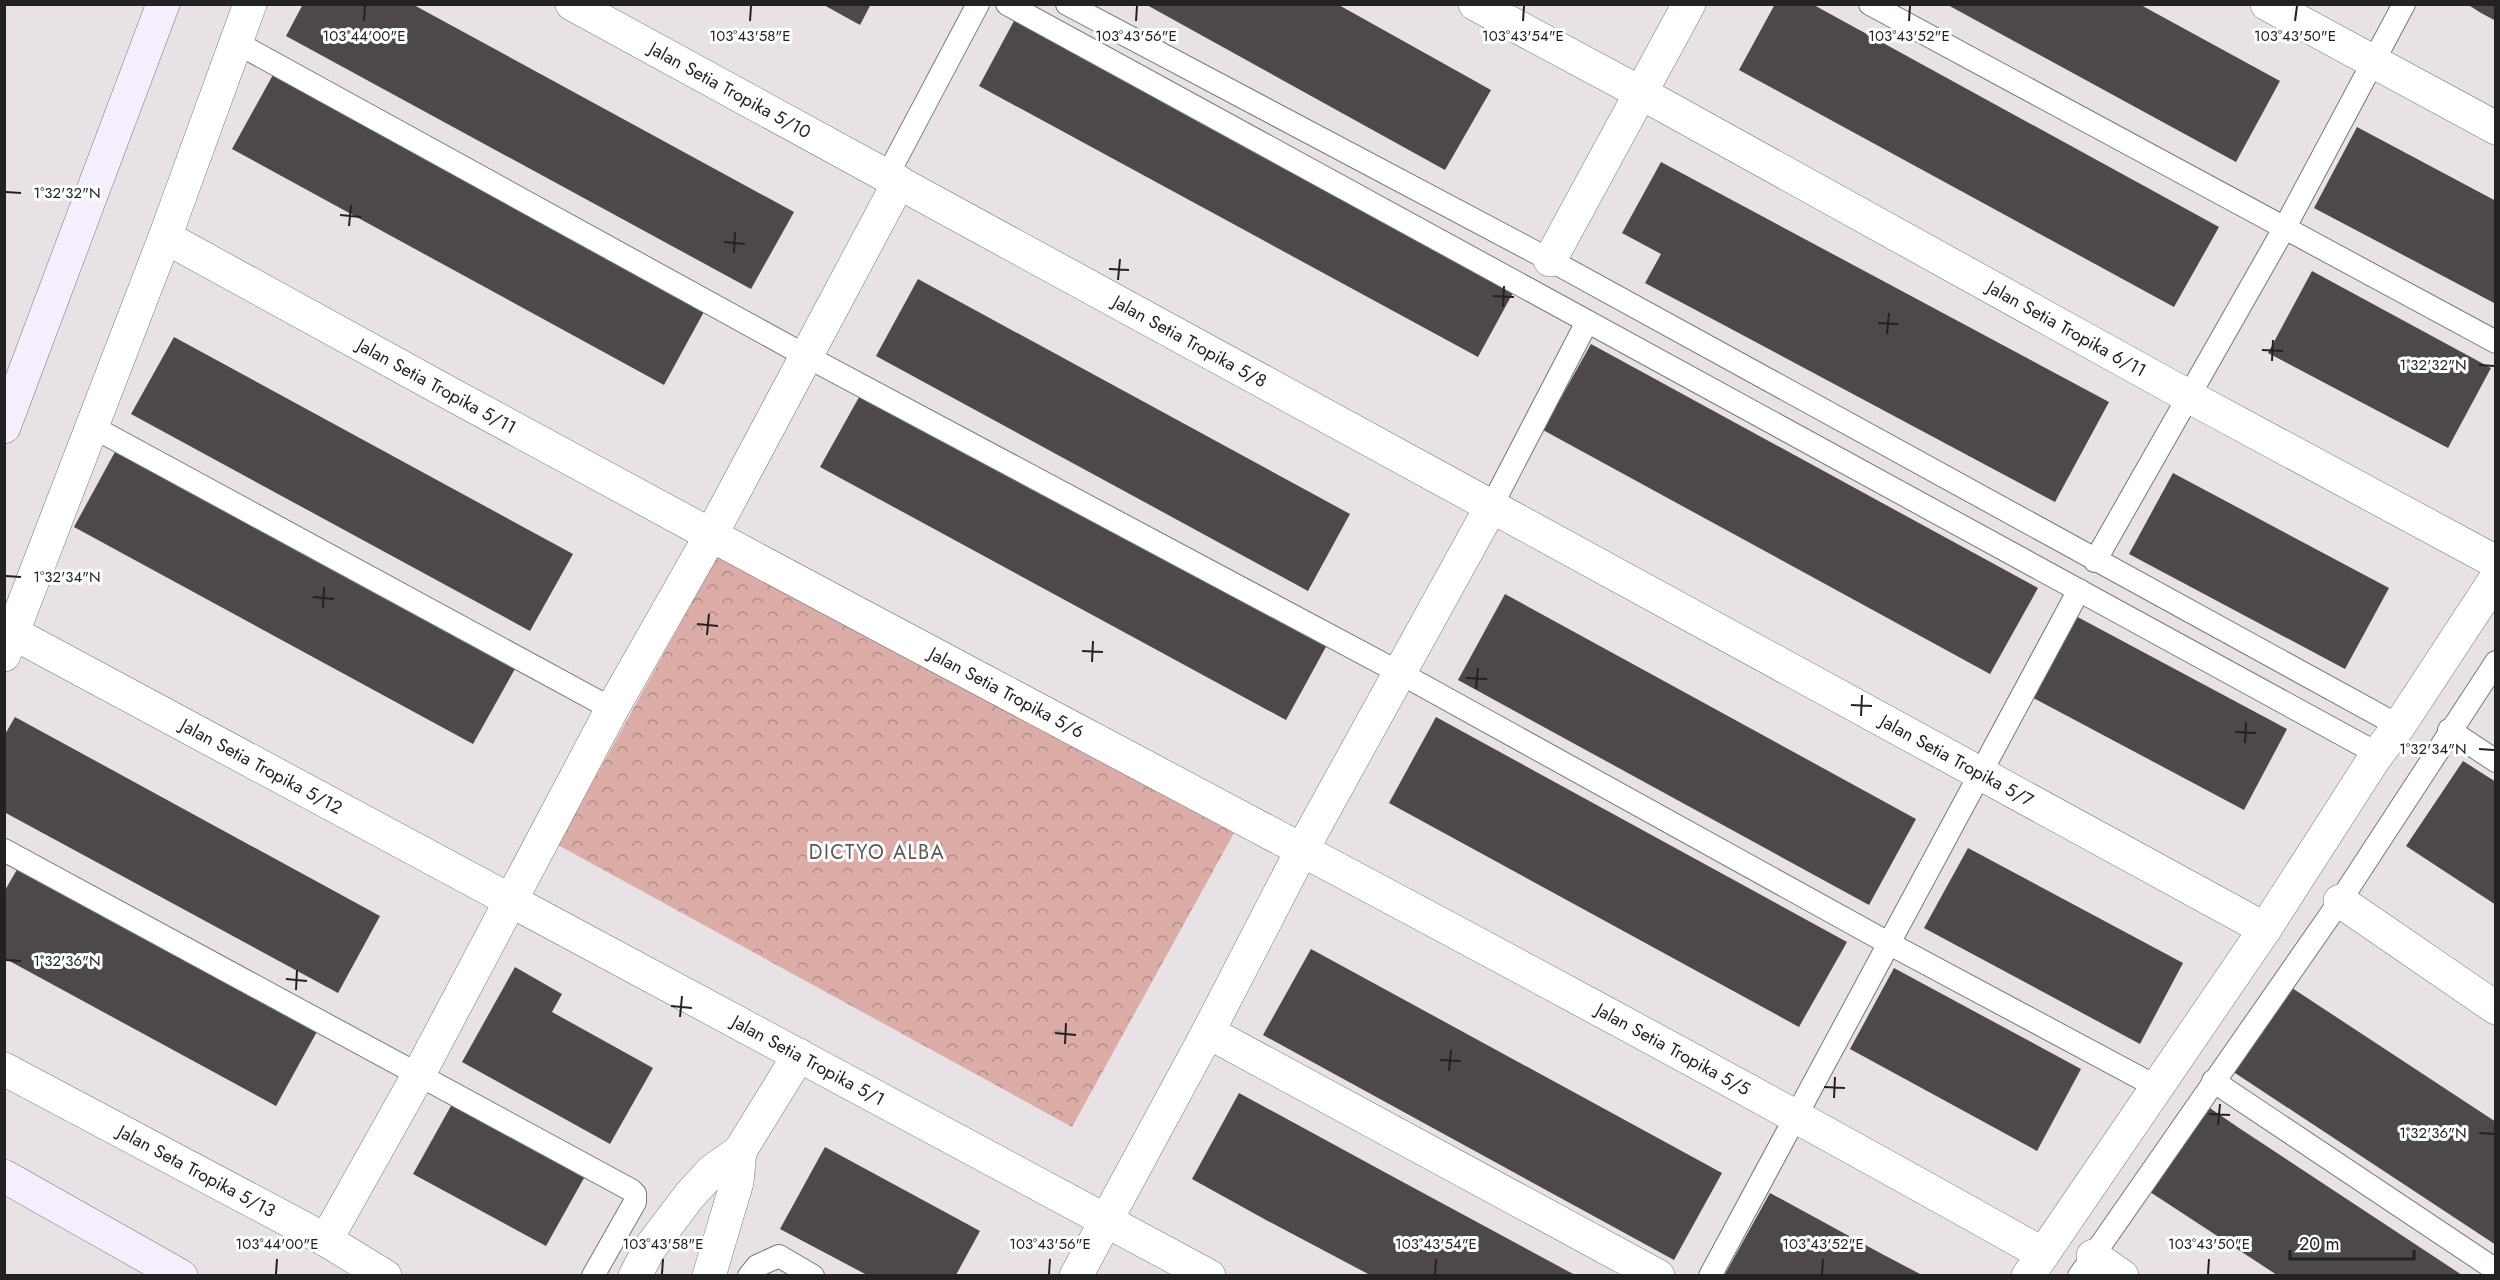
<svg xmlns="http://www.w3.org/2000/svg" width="2500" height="1280" viewBox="0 0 2500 1280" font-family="Jost,sans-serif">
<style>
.park{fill:url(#park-crowns)}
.building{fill:#4d4849}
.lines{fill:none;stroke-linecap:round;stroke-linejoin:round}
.lane-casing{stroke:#7a7679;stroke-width:24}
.street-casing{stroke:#7a7679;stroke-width:34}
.secondary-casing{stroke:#7a7679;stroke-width:34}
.lane{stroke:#fff;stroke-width:22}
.street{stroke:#fff;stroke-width:33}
.secondary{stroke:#f5eefd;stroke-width:33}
.ticks{fill:none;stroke:#232123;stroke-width:2}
.labels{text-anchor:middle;stroke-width:6;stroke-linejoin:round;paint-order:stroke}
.street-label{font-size:18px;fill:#232123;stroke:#fff}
.neighbourhood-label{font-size:20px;letter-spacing:1.5px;fill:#5a5659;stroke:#fff}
.ticks-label{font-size:15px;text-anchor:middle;fill:#232123;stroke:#fff;stroke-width:6;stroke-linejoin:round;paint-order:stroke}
</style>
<defs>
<pattern id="park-crowns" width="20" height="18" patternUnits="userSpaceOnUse" patternTransform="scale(1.5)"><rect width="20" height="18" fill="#dcada6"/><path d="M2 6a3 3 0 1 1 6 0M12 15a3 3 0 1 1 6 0" fill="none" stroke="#b28c87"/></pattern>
</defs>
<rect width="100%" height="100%" fill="#e8e2e6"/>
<polygon class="park" points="720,552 1234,833 1072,1127 558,845"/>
<g class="building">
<polygon points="303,4 412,4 794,212 751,289 286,36"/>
<polygon points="822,4 871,4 860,25"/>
<polygon points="1145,4 1337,4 1491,90 1445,170"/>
<polygon points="1775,4 1812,4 2219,227 2174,307 1739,70"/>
<polygon points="1946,4 2139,4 2280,81 2236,162"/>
<polygon points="2467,4 2496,4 2496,21 2481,13"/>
<polygon points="1021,8 1520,280 1478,357 979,86"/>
<polygon points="274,73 706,308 664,385 232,149"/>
<polygon points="2357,127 2496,201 2496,304 2314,208"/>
<polygon points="1661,162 2109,402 2055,502 1645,283 1661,254 1622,233"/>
<polygon points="2312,271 2491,368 2448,448 2268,353"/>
<polygon points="918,279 1350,514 1308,591 876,356"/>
<polygon points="174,337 573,554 530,631 131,414"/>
<polygon points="1591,344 2038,588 1990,674 1543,430"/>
<polygon points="863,390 1328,643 1286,720 820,467"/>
<polygon points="116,450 516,667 473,744 74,527"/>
<polygon points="2173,473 2389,588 2345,669 2129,554"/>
<polygon points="1505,594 1916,819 1869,905 1458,680"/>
<polygon points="2072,614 2287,729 2244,810 2028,695"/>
<polygon points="15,717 380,916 338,993 4,812 4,736"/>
<polygon points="1436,717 1847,942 1799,1027 1389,803"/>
<polygon points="2463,761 2496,782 2496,905 2406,846"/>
<polygon points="1968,848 2183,963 2140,1044 1924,928"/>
<polygon points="19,866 319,1028 276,1106 4,958 4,892"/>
<polygon points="1311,949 1722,1173 1674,1260 1263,1035"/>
<polygon points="515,967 562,994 552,1012 653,1068 610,1144 462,1062"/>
<polygon points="1894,968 2081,1069 2037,1151 1850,1049"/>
<polygon points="2289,986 2496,1122 2496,1245 2232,1071"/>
<polygon points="1239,1093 1388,1174 1575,1275 1370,1275 1266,1220 1192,1179"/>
<polygon points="456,1097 589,1169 546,1246 413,1174"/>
<polygon points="2204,1104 2239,1128 2462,1275 2277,1275 2147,1190"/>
<polygon points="825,1147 980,1231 956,1275 867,1275 780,1229"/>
<polygon points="1770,1193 1882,1254 1922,1275 1728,1275 1725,1274"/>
</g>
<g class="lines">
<defs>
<g id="lane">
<polyline points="1007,4 2369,749 2374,759"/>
<polyline points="1067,4 1550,260 2399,726"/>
<polyline points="1870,4 2496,342"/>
<polyline points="237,43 806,356 1400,673 1890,944 2157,1087"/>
<polyline points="887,176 978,4"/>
<polyline points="91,426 612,709"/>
<polyline points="1491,507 1587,322"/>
<polyline points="2095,561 2285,227 2404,4"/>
<polyline points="2449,730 2496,761"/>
<polyline points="4,850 631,1190 635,1194 635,1202 593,1276"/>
<polyline points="2213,1081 2496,1270"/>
<polyline points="749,1276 757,1266 779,1256 813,1276"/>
<polyline points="1710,1276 2079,590"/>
<polyline points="2079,1276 2340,901 2496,662"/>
</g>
<g id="street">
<path id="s1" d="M 572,4 L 2265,929"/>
<path id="s2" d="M 1475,4 L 1641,93 L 2188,396 L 2496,562"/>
<polyline points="2267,4 2496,128"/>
<path id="s3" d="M 165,237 C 347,337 528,437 711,535 C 1156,774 1603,1006 2043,1254"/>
<polyline points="1550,260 1689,4"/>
<path id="s4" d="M 13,633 L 1209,1276"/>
<polyline points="4,655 165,237 250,4"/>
<polyline points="2340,901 2496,1008"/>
<polyline points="1208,1032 1658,1276"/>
<path id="s5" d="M 4,1069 L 326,1240 L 385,1276"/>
<polyline points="326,1240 419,1074 612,709 711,535 899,182"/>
<polyline points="2093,1256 2122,1276"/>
<polyline points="635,1276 649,1249 690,1195 712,1171 740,1151 799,1055"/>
<polyline points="709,1276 737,1182 740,1151"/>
<polyline points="1076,1276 1208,1032 1303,848 1491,507"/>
<polyline points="2028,1276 2265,929 2374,759 2399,726 2496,578"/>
</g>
<g id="secondary">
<polyline points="4,427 163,4"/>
<polyline points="4,1176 181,1276"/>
</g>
</defs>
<use href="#lane" class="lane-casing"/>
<use href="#street" class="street-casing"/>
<use href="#secondary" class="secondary-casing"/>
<use href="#lane" class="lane"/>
<use href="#street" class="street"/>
<use href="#secondary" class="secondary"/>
</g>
<path class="ticks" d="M 364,21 L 365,6M 750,21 L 751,6M 1136,21 L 1137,6M 1523,21 L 1524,6M 1909,21 L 1910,6M 2295,21 L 2297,6M 6,192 L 21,193M 340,215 L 361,217M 349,226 L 351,205M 724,242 L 745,244M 734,253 L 735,232M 1109,269 L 1129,270M 1118,280 L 1120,259M 1493,296 L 1514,297M 1503,307 L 1504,286M 1878,323 L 1898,324M 1887,334 L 1889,313M 2262,350 L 2283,351M 2272,361 L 2273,340M 2479,365 L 2494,366M 6,576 L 21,577M 313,597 L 334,599M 323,608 L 324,587M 697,624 L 718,626M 707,635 L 709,614M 1082,651 L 1103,652M 1092,662 L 1093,641M 1466,678 L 1487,679M 1476,689 L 1478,668M 1851,705 L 1872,706M 1861,716 L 1862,695M 2235,732 L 2256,733M 2245,743 L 2246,722M 2479,749 L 2494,750M 6,960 L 21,961M 286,979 L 307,981M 296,990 L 297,970M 671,1006 L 692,1008M 680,1017 L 682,996M 1055,1033 L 1076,1035M 1065,1044 L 1066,1023M 1440,1060 L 1461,1061M 1449,1071 L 1451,1050M 1824,1087 L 1845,1088M 1834,1098 L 1835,1077M 2209,1114 L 2230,1115M 2218,1125 L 2220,1104M 2479,1133 L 2494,1134M 276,1274 L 277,1259M 662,1274 L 663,1259M 1049,1274 L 1050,1259M 1435,1274 L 1436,1259M 1822,1274 L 1823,1259M 2208,1274 L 2209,1259"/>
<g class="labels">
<g class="street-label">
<text dy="6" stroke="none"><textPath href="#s1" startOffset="180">Jalan Setia Tropika 5/10</textPath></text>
<text dy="6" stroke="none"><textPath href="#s2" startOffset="675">Jalan Setia Tropika 6/11</textPath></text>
<text dy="6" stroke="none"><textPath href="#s1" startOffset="704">Jalan Setia Tropika 5/8</textPath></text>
<text dy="6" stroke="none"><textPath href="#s3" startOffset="310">Jalan Setia Tropika 5/11</textPath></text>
<text dy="6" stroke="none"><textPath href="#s3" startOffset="957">Jalan Setia Tropika 5/6</textPath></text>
<text dy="6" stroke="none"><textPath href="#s1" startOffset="1578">Jalan Setia Tropika 5/7</textPath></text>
<text dy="6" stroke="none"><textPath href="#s4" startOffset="282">Jalan Setia Tropika 5/12</textPath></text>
<text dy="6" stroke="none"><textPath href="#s3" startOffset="1713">Jalan Setia Tropika 5/5</textPath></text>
<text dy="6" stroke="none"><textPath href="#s4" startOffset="903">Jalan Setia Tropika 5/1</textPath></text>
<text dy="6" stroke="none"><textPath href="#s5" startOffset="218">Jalan Seta Tropika 5/13</textPath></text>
</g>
<g class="neighbourhood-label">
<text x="877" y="859">DICTYO ALBA</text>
</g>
</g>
<g class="ticks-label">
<text x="364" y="41">103°44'00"E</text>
<text x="750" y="41">103°43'58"E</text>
<text x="1136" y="41">103°43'56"E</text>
<text x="1523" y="41">103°43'54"E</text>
<text x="1909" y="41">103°43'52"E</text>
<text x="2295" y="41">103°43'50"E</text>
<text x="67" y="198">1°32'32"N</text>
<text x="2433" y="370">1°32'32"N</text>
<text x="67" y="582">1°32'34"N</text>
<text x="2433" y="754">1°32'34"N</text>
<text x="67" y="966">1°32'36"N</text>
<text x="2433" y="1138">1°32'36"N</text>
<text x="277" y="1249">103°44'00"E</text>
<text x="663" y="1249">103°43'58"E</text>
<text x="1050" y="1249">103°43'56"E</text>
<text x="1436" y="1249">103°43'54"E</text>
<text x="1823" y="1249">103°43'52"E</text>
<text x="2209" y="1249">103°43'50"E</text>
</g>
<rect width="2500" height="1280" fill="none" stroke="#232123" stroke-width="12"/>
<path d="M2290 1250v9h124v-9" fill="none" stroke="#232123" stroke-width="3"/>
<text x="2299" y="1250" font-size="18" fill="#232123" stroke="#ffffff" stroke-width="4.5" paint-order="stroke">20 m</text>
</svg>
